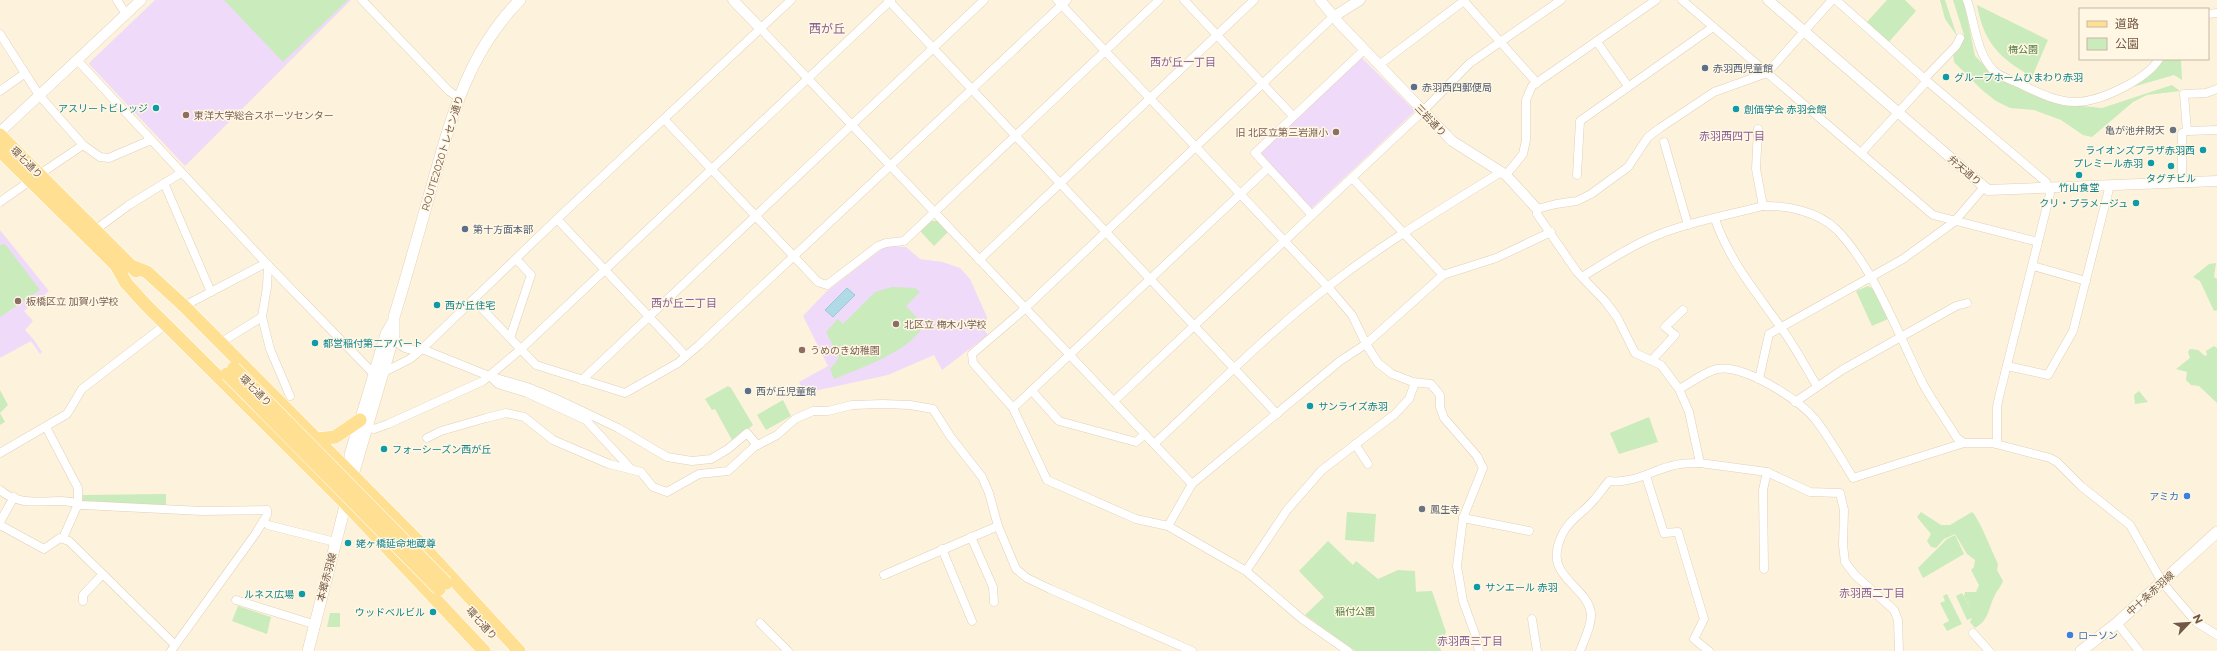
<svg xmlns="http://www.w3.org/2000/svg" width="2217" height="651" viewBox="0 0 2217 651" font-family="Montserrat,'Noto Sans JP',sans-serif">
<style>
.education{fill:#f0daf9}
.green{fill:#caebbb}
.water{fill:#b1dae7;stroke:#97c9d9}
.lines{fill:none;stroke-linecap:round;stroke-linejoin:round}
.minor-casing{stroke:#e1cfb9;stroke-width:9}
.tertiary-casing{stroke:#e1cfb9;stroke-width:11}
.secondary-casing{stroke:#e6d1b6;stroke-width:12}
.primary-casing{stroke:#fff;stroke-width:14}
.minor{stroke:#fff;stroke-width:8}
.tertiary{stroke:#fff;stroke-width:10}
.secondary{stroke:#fff;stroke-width:11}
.primary{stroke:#ffe092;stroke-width:13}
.primary-bridge-casing{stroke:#fff;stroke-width:14;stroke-linecap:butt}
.primary-bridge{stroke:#ffe092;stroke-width:13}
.service-dot{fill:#5c6f8a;stroke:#fff7e4;stroke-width:1.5}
.culture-dot{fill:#0f9aa8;stroke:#fff7e4;stroke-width:1.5}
.education-dot{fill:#8d6e63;stroke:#fff7e4;stroke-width:1.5}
.worship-dot{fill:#6b7280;stroke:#fff7e4;stroke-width:1.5}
.shop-dot{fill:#3f7fe0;stroke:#fff7e4;stroke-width:1.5}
.labels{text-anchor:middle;stroke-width:3;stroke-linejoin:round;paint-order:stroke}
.park-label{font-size:10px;fill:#4a7a3c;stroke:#fff7e4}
.service-label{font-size:10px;fill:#4e5e75;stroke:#fff7e4;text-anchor:start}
.culture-label{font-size:10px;fill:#0d838f;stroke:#fff7e4;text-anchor:start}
.education-label{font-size:10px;fill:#785e54;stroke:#fff7e4;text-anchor:start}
.street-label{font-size:10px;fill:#735945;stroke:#fff7e4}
.worship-label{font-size:10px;fill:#5b616d;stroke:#fff7e4;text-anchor:end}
.shop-label{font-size:10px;fill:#366cbe;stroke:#fff7e4;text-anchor:end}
.neighbourhood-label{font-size:11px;fill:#896097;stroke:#fff7e4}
.quarter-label{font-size:12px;fill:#896097;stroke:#fff7e4}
</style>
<rect width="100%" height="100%" fill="#fdf3dd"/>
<g class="education">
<polygon points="155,0 351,0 185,166 89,64 90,62"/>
<polygon points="1360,56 1415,111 1311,209 1257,153"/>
<polygon points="0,230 49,291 24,311 33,321 25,330 34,340 42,352 40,354 31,341 0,358"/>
<polygon points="886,246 906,247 920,259 943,262 960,268 970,279 987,317 985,331 988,335 942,370 934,355 888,375 805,393 799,382 828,366 803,316 827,291"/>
</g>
<g class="green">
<polygon points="224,0 348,0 283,62"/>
<polygon points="1887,0 1905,0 1916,11 1888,43 1866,23"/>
<polygon points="1940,0 1945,0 1957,36 1945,19"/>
<polygon points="1953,0 1962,0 1965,6 1975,56 1995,76 2034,95 2073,105 2102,108 2172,85 2180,91 2147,95 2133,102 2092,137 2083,135 2061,120 2034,110 2010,108 1996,101 1982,90 1954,62 1953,53 1964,35"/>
<path d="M 1977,5 L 2048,40 L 2032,77 C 2000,58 1984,44 1977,5 Z"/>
<polygon points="2163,59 2181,59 2182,80 2174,75 2129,88 2155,71"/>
<polygon points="931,221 937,221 948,232 934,246 920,231"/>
<polygon points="5,244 40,290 0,317 0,245"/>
<polygon points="2216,263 2214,277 2217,279 2217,310 2214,311 2200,281 2193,277 2209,264"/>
<polygon points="1868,286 1873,289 1888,319 1872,326 1856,291"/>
<path d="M 892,287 L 915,288 L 920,292 L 906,306 L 924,325 C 910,352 860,368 834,379 L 830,369 L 839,358 L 826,332 L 838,319 L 843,324 L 875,292 Z"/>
<polygon points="2214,346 2217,348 2217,403 2199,386 2191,385 2186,380 2187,372 2176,369 2190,358 2188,352 2190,349 2198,350 2205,356 2207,355 2206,351"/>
<polygon points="728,386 731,388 753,425 733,442 715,409 712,410 705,399"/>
<polygon points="0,390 8,405 0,413 5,422 0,425"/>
<polygon points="2139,391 2148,402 2135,404 2134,395"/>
<polygon points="783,400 791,416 766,430 757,415"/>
<polygon points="1649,417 1658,442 1619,454 1610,433"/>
<polygon points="166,494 166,505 82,502 83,495"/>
<polygon points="1347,512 1376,514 1374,542 1345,540"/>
<path d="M 1921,512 L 1941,525 L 1950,525 L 1972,512 C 1978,516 1993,554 1998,564 L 1997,570 L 2003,581 C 2001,587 1997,590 1995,595 C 1988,608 1990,619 1975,628 L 1970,622 L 1972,618 L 1967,620 L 1956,596 L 1962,593 L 1974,615 L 1964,596 L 1965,592 L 1976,592 L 1979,585 L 1971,570 L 1974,567 L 1975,560 L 1967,554 L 1955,534 L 1944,539 L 1936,548 L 1931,547 L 1927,541 L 1931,534 L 1917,517 Z"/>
<polygon points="1955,535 1964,554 1923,578 1918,568 1947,539"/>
<polygon points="1328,541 1353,565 1356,561 1378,579 1398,570 1415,571 1416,592 1384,593 1432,591 1446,632 1440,647 1441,651 1355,651 1305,615 1324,597 1299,571"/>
<polygon points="1947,594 1962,624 1947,631 1943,624 1949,621 1940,603 1945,601 1943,596"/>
<polygon points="238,606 271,617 267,634 232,621"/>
<polygon points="330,613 340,613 340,627 327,627"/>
</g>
<polygon class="water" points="847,288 855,295 833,317 825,310"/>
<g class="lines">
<defs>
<g id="minor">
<polyline points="117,0 126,14"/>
<polyline points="362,0 449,91 459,98"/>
<polyline points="888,0 1277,414"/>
<polyline points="1057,0 1328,287 1352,315 1366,344 1378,363 1392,374 1413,382 1431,384 1440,395 1440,407 1444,418 1477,456 1483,468 1463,518 1457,566 1463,601 1475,634 1479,651"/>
<polyline points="1184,0 1293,116"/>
<polyline points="1463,0 1537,83"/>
<polyline points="1682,0 1933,215 2038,242 2050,194 2046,182 1927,81 1836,0"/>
<polyline points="1832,0 1767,73 1714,92 1660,128 1648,137 1628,167 1591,194 1577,201 1556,204 1537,209 1537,214 1577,272 1605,301 1617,317 1635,353 1661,365 1679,389 1689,412 1700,463 1767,472 1810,492 1840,493 1844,510 1843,545 1845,562 1855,575 1894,610 1898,620 1899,651"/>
<path d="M 1967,0 C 1975,23 1976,52 1993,70 C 1999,77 2013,80 2020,84 C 2037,92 2056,102 2075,102 C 2100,102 2146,80 2159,59"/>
<polyline points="2208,14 2217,13"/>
<polyline points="1333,17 1020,313 972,354 973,363 1013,408 1047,480 1136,519 1168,526 1246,571 1302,619 1348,651"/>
<polyline points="760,28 1192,484"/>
<polyline points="0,34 39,95 83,145 100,157 109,158 151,140"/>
<polyline points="1597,42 1628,86"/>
<polyline points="77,60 266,263 373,373"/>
<polyline points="1379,65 1465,0"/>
<polyline points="1924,79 1956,46 1960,38"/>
<polyline points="0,91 24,74"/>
<polyline points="664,119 818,282 827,285 878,246 886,243 904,241 1159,0"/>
<polyline points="1758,129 1756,169 1763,206"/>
<polyline points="2187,131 2217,130"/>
<polyline points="1664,142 1688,225"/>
<polyline points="1861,153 1927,81"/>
<polyline points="40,174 83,145"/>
<polyline points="1506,175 1523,154 1526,140 1526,100 1532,86 1656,0"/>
<polyline points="1577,175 1580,121 1713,27"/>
<polyline points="1352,178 1443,275"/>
<polyline points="2182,182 2182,133 2187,131 2184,94 2206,93 2217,89"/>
<polyline points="164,183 211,292"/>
<polyline points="0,202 30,181"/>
<polyline points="1312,215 1255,153 1364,50"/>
<polyline points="557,219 686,356"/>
<path d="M 1715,219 C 1729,260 1755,291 1780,326 C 1794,345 1805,366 1817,386"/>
<polyline points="95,230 129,205 181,173"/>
<polyline points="517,260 531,275 510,338 536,365 625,393 678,363 699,345 1067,0"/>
<polyline points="979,260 1254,0"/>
<polyline points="268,265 267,287 262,317 270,349 290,396"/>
<polyline points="2033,266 2086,281"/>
<path d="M 1582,277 C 1608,261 1632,245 1660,234 C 1692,221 1729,215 1763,206 C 1787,205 1819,212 1837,230 C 1874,268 1899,336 1923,384 C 1933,402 1946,420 1957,438 L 1964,443"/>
<polyline points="474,300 510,338"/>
<polyline points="184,306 266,263"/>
<path d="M 394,335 C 399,349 409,351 422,349 L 557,219 L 791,0"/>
<polyline points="220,343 262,317"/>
<polyline points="1652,360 1675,335 1665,327 1683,310"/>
<polyline points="2007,366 2048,375 2073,331 2110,185"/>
<polyline points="382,373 410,359 422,349 489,376 527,387 559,400 618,428 667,457 692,461 711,459 728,449 747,433 757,445"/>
<polyline points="492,378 498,384 527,393 586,420 631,469"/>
<polyline points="1759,379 1769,334 1903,259 1954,222 1984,187"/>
<polyline points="582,380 984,0"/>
<path d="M 1679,389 C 1691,383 1704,372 1717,369 C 1744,364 1798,399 1815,419 C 1829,437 1841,458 1853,478 L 1964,443 L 1992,443 L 2050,458 L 2057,462 L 2081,486 L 2130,525 L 2162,582 L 2196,622 L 2217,635"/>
<polyline points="1032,391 1059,421 1136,442 1145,434"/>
<polyline points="1114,401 1423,111 1470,63 1561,0"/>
<polyline points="1795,402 1842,370 1956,306 1967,303"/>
<polyline points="1013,408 1268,168"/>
<polyline points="46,427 78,488 78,504 63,538"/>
<polyline points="366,427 374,429 388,424 483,381 521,349 891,0"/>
<polyline points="427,438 441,431 486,418 506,413 524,417 553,440 609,464 641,472 653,487 667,492 699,474 728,471 754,447 777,435 795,419 813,411 828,411 852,405 883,404 910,405 933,409 950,436 982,477 989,493 998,526 1016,569 1027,578 1050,589 1192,651"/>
<path d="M 1154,444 C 1213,389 1270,331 1334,282 C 1387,241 1445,207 1501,172"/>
<polyline points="1355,444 1368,464"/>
<polyline points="1997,444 1997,407 1999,397 2038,242"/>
<polyline points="0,453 67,414 82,389 165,325"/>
<polyline points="1646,476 1664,533 1678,532 1704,619 1694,639 1709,651"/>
<path d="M 0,490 C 26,512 55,494 82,505 L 202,511 L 267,510 L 267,515 L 256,533 L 171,651"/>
<polyline points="1463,518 1529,531"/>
<polyline points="263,521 268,525 335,542"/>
<polyline points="0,522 14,497"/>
<polyline points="0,525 44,549 60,538 69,541 175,645"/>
<polyline points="1168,526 1192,484 1340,361 1366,344 1443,275 1496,258 1551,232"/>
<polyline points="971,537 993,587 994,602"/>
<polyline points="942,549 972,621"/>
<polyline points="1764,569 1763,490 1767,472"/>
<polyline points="1246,571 1287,510 1322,470 1395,414 1409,399 1415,383"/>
<polyline points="884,575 998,526"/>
<polyline points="236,600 313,624"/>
<polyline points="83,601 83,595 102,575"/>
<polyline points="1532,619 1537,651"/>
<polyline points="760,623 788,651"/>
<polyline points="2117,623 2139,651"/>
<polyline points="1973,633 1989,651"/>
<path d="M 1580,651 C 1584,640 1592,625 1591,613 C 1586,583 1540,577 1563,533 C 1570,519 1584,512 1594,500 C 1599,494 1604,487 1609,481 C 1634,484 1652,470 1675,465 C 1683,463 1692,463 1700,463"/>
</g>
<g id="tertiary">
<polyline points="733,0 760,28"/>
<polyline points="1320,0 1340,24 1452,141 1506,175 1537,209"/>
<polyline points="1768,0 1988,190 2217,181"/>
<polyline points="1333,17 1360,0"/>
<polyline points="0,132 141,0"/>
</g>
<g id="secondary">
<polyline points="352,471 350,455 386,334 393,322"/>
<path d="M 308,651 L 353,475 L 394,335 L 394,317 C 407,275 419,232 431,189 C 451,119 467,53 520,0"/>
<polyline points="2081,651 2117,623 2217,532"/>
</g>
<g id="primary">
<polyline points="0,135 136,271"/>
<polyline points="0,151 122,271"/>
<polyline points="116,265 126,283 145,304 345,503 484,651"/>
<polyline points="129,265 147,272 184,306 418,541 519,651"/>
<polyline points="317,439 335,437 360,420"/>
</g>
</defs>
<use href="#minor" class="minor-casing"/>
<use href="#tertiary" class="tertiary-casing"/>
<use href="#secondary" class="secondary-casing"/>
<use href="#primary" class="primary-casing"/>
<use href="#minor" class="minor"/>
<use href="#tertiary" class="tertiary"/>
<use href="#secondary" class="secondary"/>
<use href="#primary" class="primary"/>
<defs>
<g id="primary-bridge">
<polyline points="234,368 446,583"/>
<polyline points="227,374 439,589"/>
</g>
</defs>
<use href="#primary-bridge" class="primary-bridge-casing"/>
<use href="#primary-bridge" class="primary-bridge"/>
</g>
<g class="service-dot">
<circle cx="1705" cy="68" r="4"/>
<circle cx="1414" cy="87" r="4"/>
<circle cx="465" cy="229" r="4"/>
<circle cx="748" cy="391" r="4"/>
</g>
<g class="culture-dot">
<circle cx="1946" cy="77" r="4"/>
<circle cx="156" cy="108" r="4"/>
<circle cx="1736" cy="109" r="4"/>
<circle cx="2203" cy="150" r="4"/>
<circle cx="2151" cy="163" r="4"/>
<circle cx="2171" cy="166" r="4"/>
<circle cx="2079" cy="175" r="4"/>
<circle cx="2136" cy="203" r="4"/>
<circle cx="437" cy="305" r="4"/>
<circle cx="315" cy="343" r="4"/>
<circle cx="1310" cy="406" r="4"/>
<circle cx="384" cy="449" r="4"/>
<circle cx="348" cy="543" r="4"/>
<circle cx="1477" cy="587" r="4"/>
<circle cx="302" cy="594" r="4"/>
<circle cx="433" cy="612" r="4"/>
</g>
<g class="education-dot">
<circle cx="186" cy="115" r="4"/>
<circle cx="1336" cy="132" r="4"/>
<circle cx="18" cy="301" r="4"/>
<circle cx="896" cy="324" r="4"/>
<circle cx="802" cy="350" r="4"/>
</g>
<g class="worship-dot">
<circle cx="2173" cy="130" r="4"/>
<circle cx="1422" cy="509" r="4"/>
</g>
<g class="shop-dot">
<circle cx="2187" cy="496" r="4"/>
<circle cx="2070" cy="635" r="4"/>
</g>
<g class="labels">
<g class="park-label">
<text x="2023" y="53">梅公園</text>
<text x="1355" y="615">稲付公園</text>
</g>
<g class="service-label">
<text x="1713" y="72">赤羽西児童館</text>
<text x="1422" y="91">赤羽西四郵便局</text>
<text x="473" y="233">第十方面本部</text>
<text x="756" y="395">西が丘児童館</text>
</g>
<g class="culture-label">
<text x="1954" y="81">グループホームひまわり赤羽</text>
<text x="148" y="112" text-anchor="end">アスリートビレッジ</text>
<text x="1744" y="113">創価学会 赤羽会館</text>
<text x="2195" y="154" text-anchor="end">ライオンズプラザ赤羽西</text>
<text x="2143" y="167" text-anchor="end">プレミール赤羽</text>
<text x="2171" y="182" text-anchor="middle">タグチビル</text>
<text x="2079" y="191" text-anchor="middle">竹山食堂</text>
<text x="2128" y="207" text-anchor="end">クリ・プラメージュ</text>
<text x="445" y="309">西が丘住宅</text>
<text x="323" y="347">都営稲付第二アパート</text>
<text x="1318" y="410">サンライズ赤羽</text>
<text x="392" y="453">フォーシーズン西が丘</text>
<text x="356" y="547">姥ヶ橋延命地蔵尊</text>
<text x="1485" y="591">サンエール 赤羽</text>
<text x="294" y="598" text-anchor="end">ルネス広場</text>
<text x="425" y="616" text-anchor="end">ウッドベルビル</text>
</g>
<g class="education-label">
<text x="194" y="119">東洋大学総合スポーツセンター</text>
<text x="1328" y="136" text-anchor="end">旧 北区立第三岩淵小</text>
<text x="26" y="305">板橋区立 加賀小学校</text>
<text x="904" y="328">北区立 梅木小学校</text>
<text x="810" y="354">うめのき幼稚園</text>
</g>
<g class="street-label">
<text transform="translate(1431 120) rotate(46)" y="4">三岩通り</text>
<text transform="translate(442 153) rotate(-73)" y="4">ROUTE2020トレセン通り</text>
<text transform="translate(27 162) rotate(45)" y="4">環七通り</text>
<text transform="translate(1965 170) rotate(41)" y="4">弁天通り</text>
<text transform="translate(256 390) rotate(45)" y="4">環七通り</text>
<text transform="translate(326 577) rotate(-75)" y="4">本郷赤羽線</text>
<text transform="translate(2150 593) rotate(-42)" y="4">中十条赤羽線</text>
<text transform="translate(482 623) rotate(48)" y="4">環七通り</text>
</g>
<g class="worship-label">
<text x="2165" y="134">亀が池弁財天</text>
<text x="1430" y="513" text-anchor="start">鳳生寺</text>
</g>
<g class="shop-label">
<text x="2179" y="500">アミカ</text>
<text x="2078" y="639" text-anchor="start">ローソン</text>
</g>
<g class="neighbourhood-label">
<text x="1183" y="66">西が丘一丁目</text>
<text x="1732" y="140">赤羽西四丁目</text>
<text x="684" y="307">西が丘二丁目</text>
<text x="1872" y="597">赤羽西二丁目</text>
<text x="1470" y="645">赤羽西三丁目</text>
</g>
<g class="quarter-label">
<text x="827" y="33">西が丘</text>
</g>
</g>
<rect x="2079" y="8" width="130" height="52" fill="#fff7e4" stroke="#c7b8a4"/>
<rect x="2087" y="21" width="20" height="6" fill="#ffe092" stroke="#c7b8a4"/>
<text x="2115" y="28" font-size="12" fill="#735945">道路</text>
<rect x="2087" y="38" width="20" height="12" fill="#caebbb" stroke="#c7b8a4"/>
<text x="2115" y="48" font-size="12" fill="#735945">公園</text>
<g transform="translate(2189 623) rotate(65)" stroke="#fff7e4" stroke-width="3" paint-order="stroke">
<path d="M0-3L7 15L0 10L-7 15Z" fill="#735945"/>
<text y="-6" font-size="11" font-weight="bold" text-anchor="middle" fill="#735945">N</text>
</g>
</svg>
